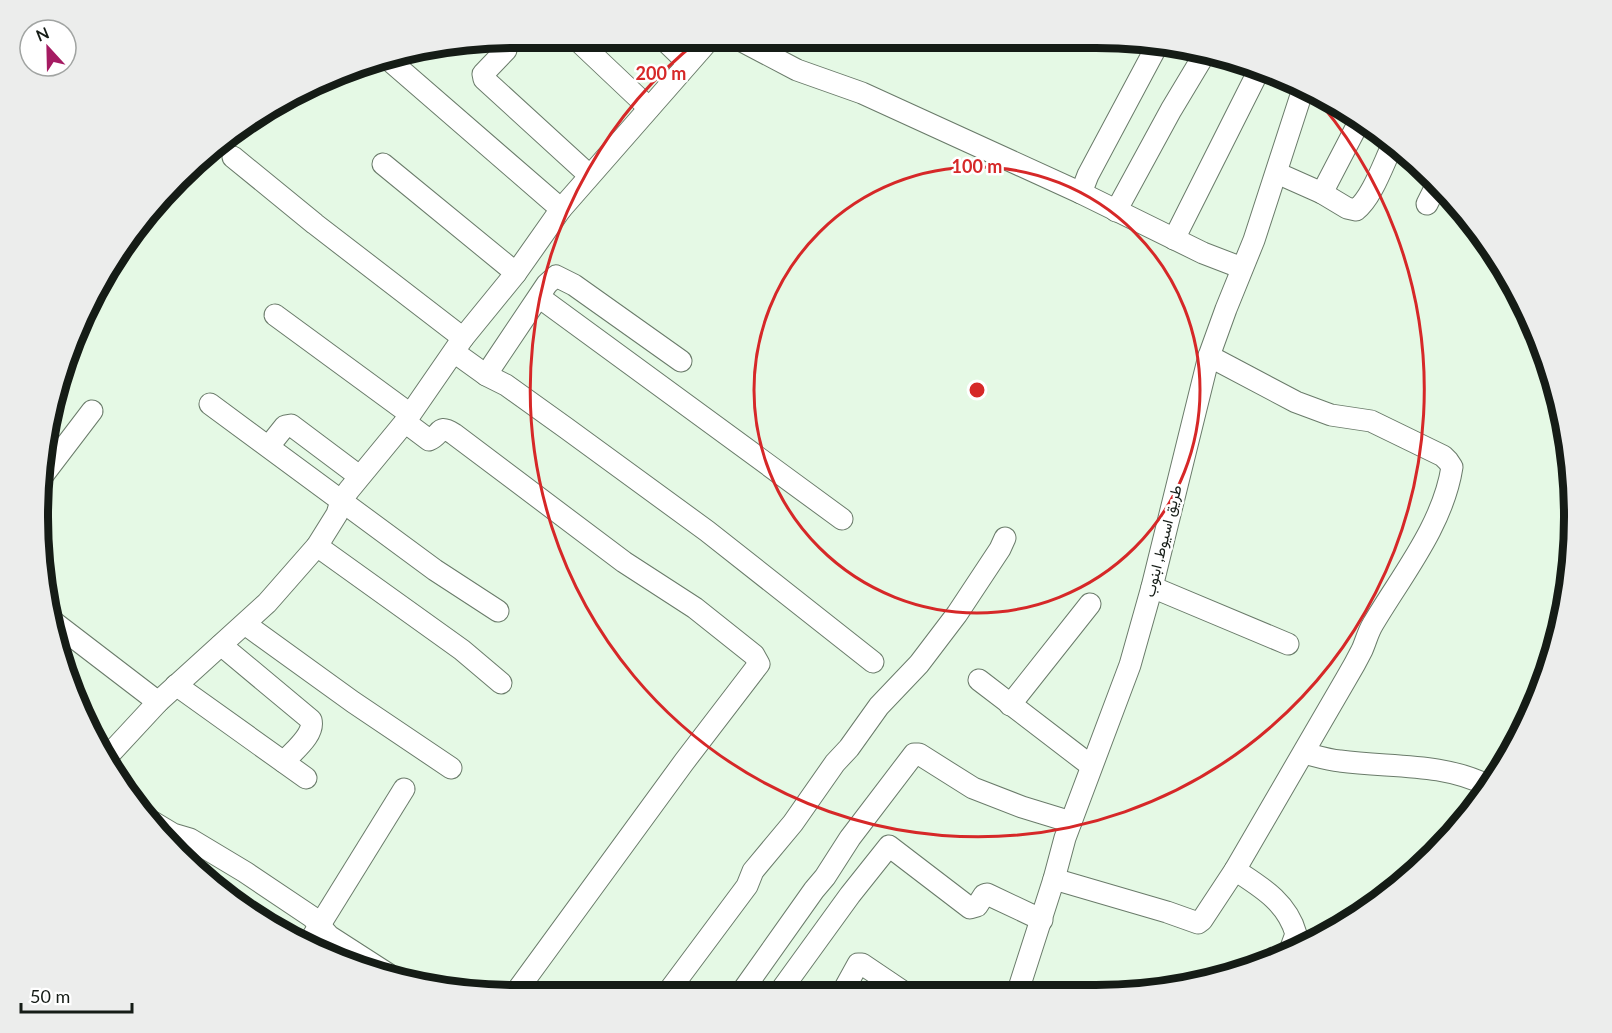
<svg xmlns="http://www.w3.org/2000/svg" width="1612" height="1033" viewBox="0 0 1612 1033" font-family="Lato,Vazirmatn,sans-serif">
<style>
.lines{fill:none;stroke-linecap:round;stroke-linejoin:round}
.minor-casing{stroke:#6a7b6a;stroke-width:23}
.minor{stroke:#fff;stroke-width:21}
.ring{fill:none;stroke:#d62828;stroke-width:3}
.labels{text-anchor:middle;stroke-width:5;stroke-linejoin:round;paint-order:stroke}
.street-label{font-size:15px;fill:#151c16;stroke:#fff}
.rim{fill:none;stroke:#151c16;stroke-width:8}
.centre{fill:#d62828;stroke:#fff;stroke-width:3}
.ring-label{font-size:18px;text-anchor:middle;font-weight:bold;fill:#d62828;stroke:#fff;stroke-width:5;stroke-linejoin:round;paint-order:stroke}
</style>
<rect width="100%" height="100%" fill="#e5f9e5"/>
<g class="lines">
<defs>
<g id="minor">
<polyline points="575,38 649,108"/>
<polyline points="662,38 688,63"/>
<polyline points="738,39 797,70 862,93 1081,193 1203,253 1242,268"/>
<polyline points="506,50 483,74 484,79 589,175"/>
<polyline points="388,59 561,209"/>
<polyline points="233,157 315,224 463,338"/>
<polyline points="383,164 516,273"/>
<path d="M 1277,173 L 1322,193 L 1347,208 L 1356,210 C 1372,198 1384,162 1393,144"/>
<polyline points="1081,193 1088,175 1159,42"/>
<polyline points="1322,193 1359,122"/>
<polyline points="1427,204 1437,184"/>
<polyline points="1116,211 1171,110 1204,55"/>
<polyline points="1174,239 1258,72"/>
<polyline points="539,297 842,519"/>
<polyline points="275,315 410,414"/>
<polyline points="454,352 486,375 506,385 566,428 707,531 873,662"/>
<polyline points="486,375 547,284 556,276 574,285 681,361"/>
<polyline points="210,404 435,570 498,611"/>
<path d="M 405,422 L 429,440 C 442,435 437,423 454,434 L 624,562 L 695,608 L 754,655 L 759,664 L 684,762 L 516,992"/>
<polyline points="269,446 285,426 291,425 359,476"/>
<polyline points="44,474 92,411"/>
<polyline points="317,546 462,650 501,683"/>
<polyline points="1152,587 1288,644"/>
<polyline points="51,620 158,702"/>
<polyline points="245,624 353,702 451,768"/>
<path d="M 221,645 L 311,720 C 315,735 293,751 284,762"/>
<polyline points="979,680 1090,765"/>
<polyline points="176,685 306,778"/>
<polyline points="1010,705 1090,604"/>
<path d="M 1304,753 C 1316,756 1328,760 1340,761 C 1391,768 1441,762 1489,786"/>
<polyline points="107,757 158,702 267,603 317,546 337,514 341,501 349,490 405,422 463,338 516,273 561,209 710,39"/>
<polyline points="153,822 173,834 190,839 245,872 312,917 329,936 388,974"/>
<path d="M 1235,870 C 1261,887 1287,902 1296,934 L 1289,953"/>
<path d="M 1054,879 L 1167,912 L 1198,923 L 1202,920 L 1235,870 L 1346,679 C 1352,669 1357,660 1362,650 C 1366,641 1368,632 1373,624 C 1402,575 1443,525 1452,467 L 1448,461 L 1443,456 L 1371,421 L 1331,415 L 1296,402 L 1209,356"/>
<polyline points="308,944 404,789"/>
<polyline points="668,992 747,886 753,871 793,823 835,763 849,748 879,706 919,664 957,614 1000,549 1005,538"/>
<polyline points="741,993 814,890 825,877 850,838 914,754 919,754 973,788 1022,807 1071,822"/>
<polyline points="779,993 850,895 889,846 970,908 977,906 984,895 987,894 1042,920"/>
<polyline points="842,993 858,964 862,964 905,993"/>
<polyline points="1017,994 1054,879 1065,838 1130,665 1152,587 1209,356 1226,309 1254,240 1304,86"/>
</g>
</defs>
<use href="#minor" class="minor-casing"/>
<use href="#minor" class="minor"/>
</g>
<g class="ring">
<circle cx="977" cy="390" r="223"/>
<path d="M1307 88A447 447 0 1 1 699 40"/>
</g>
<g class="labels">
<g class="street-label">
<text transform="translate(1163 541) rotate(-76)" y="5">طريق اسيوط, ابنوب</text>
</g>
</g>
<path d="M0 0H1612V1033H0ZM516 48H1096A468 468 0 0 1 1564 516V517A468 468 0 0 1 1096 985H516A468 468 0 0 1 48 517V516A468 468 0 0 1 516 48Z" fill="#ecedec" fill-rule="evenodd"/>
<path class="rim" d="M516 48H1096A468 468 0 0 1 1564 516V517A468 468 0 0 1 1096 985H516A468 468 0 0 1 48 517V516A468 468 0 0 1 516 48Z"/>
<circle cx="977" cy="390" r="9" class="centre"/>
<g class="ring-label">
<text x="661" y="80">200 m</text>
<text x="977" y="173">100 m</text>
</g>
<g transform="translate(48 48) rotate(338)"><circle r="28" fill="#ffffff" stroke="#a1a4a2" stroke-width="1.5"/>
<path d="M0-4.5L10 22L0 15L-10 22Z" fill="#a51b62"/>
<text y="-9" font-size="16" font-weight="bold" text-anchor="middle" fill="#151c16">N</text>
</g>
<path d="M21 1003v9h111v-9" fill="none" stroke="#151c16" stroke-width="3"/>
<text x="30" y="1003" font-size="18" fill="#151c16" stroke="#ffffff" stroke-width="4.5" paint-order="stroke">50 m</text>
</svg>
